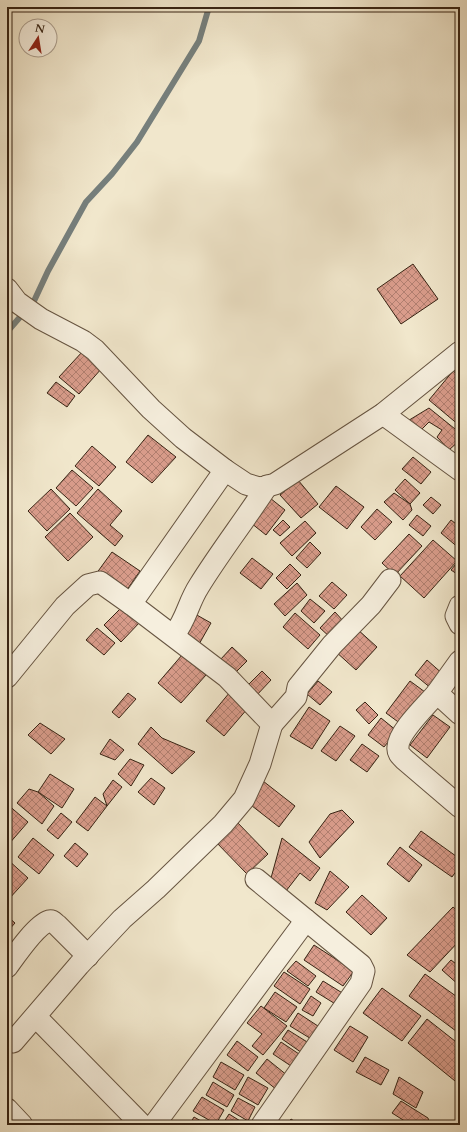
<svg xmlns="http://www.w3.org/2000/svg" width="467" height="1132" viewBox="0 0 467 1132" font-family="Cardo,serif">
<style>
.lines{fill:none;stroke-linecap:round;stroke-linejoin:round}
.stream{stroke:#767f7c;stroke-width:6}
.building{fill:url(#building-cross-hatch);stroke:#372313}
.street-casing{stroke:#665441;stroke-width:23}
.street{stroke:#f6efde;stroke-width:21}
</style>
<defs>
<pattern id="building-cross-hatch" width="8" height="8" patternUnits="userSpaceOnUse"><rect width="8" height="8" fill="#d99c8b"/><path d="M0 0l8 8M0 8l8-8" fill="none" stroke="#b17f70"/></pattern>
</defs>
<rect width="100%" height="100%" fill="#f1e7cc"/>
<filter id="stains"><feTurbulence type="fractalNoise" baseFrequency=".005" numOctaves="4"/><feColorMatrix values="0 0 0 0 .2 0 0 0 0 .09 0 0 0 0 .02 0 0 0 .5 -.17"/></filter>
<radialGradient id="worn" r=".72"><stop offset=".6" stop-color="#630" stop-opacity="0"/><stop offset="1" stop-color="#630" stop-opacity=".3"/></radialGradient>
<g class="lines">
<polyline class="stream" points="7,332 34,301 48,271 86,202 112,174 137,142 199,41 209,7"/>
</g>
<g class="building">
<polygon points="413,264 438,299 401,324 377,289"/>
<polygon points="83,351 102,368 79,394 59,377"/>
<polygon points="453,371 460,376 460,426 429,400"/>
<polygon points="56,382 75,396 67,407 47,393"/>
<polygon points="429,408 460,433 460,440 449,450 437,437 442,430 429,422 417,434 406,422"/>
<polygon points="148,435 176,457 152,483 126,462"/>
<polygon points="92,446 116,467 99,486 75,466"/>
<polygon points="413,457 431,472 421,484 402,469"/>
<polygon points="72,470 93,488 76,506 56,488"/>
<polygon points="405,479 420,493 410,504 395,490"/>
<polygon points="298,480 318,504 301,518 280,495"/>
<polygon points="336,486 364,507 347,529 319,507"/>
<polygon points="51,489 70,509 47,531 28,511"/>
<polygon points="98,489 122,511 110,525 123,536 115,546 77,513"/>
<polygon points="394,493 410,504 412,510 403,520 384,502"/>
<polygon points="431,497 441,505 433,514 423,505"/>
<polygon points="270,498 285,510 266,535 251,523"/>
<polygon points="377,509 392,522 375,540 361,527"/>
<polygon points="70,513 93,537 68,561 45,537"/>
<polygon points="417,515 431,526 423,536 409,525"/>
<polygon points="283,520 290,527 280,536 273,530"/>
<polygon points="451,520 460,527 460,549 441,533"/>
<polygon points="305,521 316,533 292,556 280,543"/>
<polygon points="409,534 422,546 395,575 382,563"/>
<polygon points="433,540 457,561 424,598 400,576"/>
<polygon points="310,542 321,553 307,568 296,558"/>
<polygon points="112,552 140,571 124,594 96,574"/>
<polygon points="252,558 273,574 261,589 240,573"/>
<polygon points="460,559 460,576 451,570"/>
<polygon points="290,564 301,575 287,589 276,578"/>
<polygon points="332,582 347,595 334,609 319,596"/>
<polygon points="297,583 307,595 285,616 274,604"/>
<polygon points="310,599 325,611 314,623 301,611"/>
<polygon points="124,605 141,621 121,642 104,625"/>
<polygon points="335,612 345,623 331,638 320,628"/>
<polygon points="295,613 320,635 308,649 283,627"/>
<polygon points="195,614 211,623 198,646 182,637"/>
<polygon points="97,628 115,643 104,655 86,640"/>
<polygon points="356,628 377,647 356,670 335,651"/>
<polygon points="232,647 247,661 234,674 220,660"/>
<polygon points="182,655 206,675 181,703 158,683"/>
<polygon points="427,660 444,675 432,689 415,675"/>
<polygon points="262,671 271,680 255,697 246,687"/>
<polygon points="318,681 332,692 320,705 307,694"/>
<polygon points="410,681 425,692 401,724 386,713"/>
<polygon points="230,692 248,708 224,736 206,721"/>
<polygon points="128,693 136,699 119,718 112,712"/>
<polygon points="365,702 378,715 369,724 356,710"/>
<polygon points="309,707 330,721 312,749 290,736"/>
<polygon points="433,715 450,727 427,758 410,745"/>
<polygon points="381,718 397,731 384,747 368,735"/>
<polygon points="40,723 65,739 51,754 28,735"/>
<polygon points="340,726 355,736 336,761 321,751"/>
<polygon points="151,727 162,738 195,752 172,774 138,744"/>
<polygon points="110,739 124,750 115,760 100,754"/>
<polygon points="362,744 379,756 367,772 350,760"/>
<polygon points="130,759 144,765 131,786 118,774"/>
<polygon points="50,774 74,789 62,808 38,792"/>
<polygon points="151,778 165,788 154,805 138,792"/>
<polygon points="113,780 122,787 107,806 103,794"/>
<polygon points="263,781 295,806 279,827 247,802"/>
<polygon points="29,789 38,792 54,806 42,824 17,803"/>
<polygon points="95,797 107,806 88,831 76,822"/>
<polygon points="7,804 28,822 8,845 7,845"/>
<polygon points="342,810 354,822 320,858 309,842 330,814"/>
<polygon points="61,813 72,822 58,839 47,830"/>
<polygon points="235,820 268,854 247,874 214,840"/>
<polygon points="421,831 460,859 460,866 452,877 409,847"/>
<polygon points="33,838 54,855 39,874 18,857"/>
<polygon points="282,838 320,868 310,881 300,873 286,891 271,878"/>
<polygon points="75,843 88,854 77,867 64,856"/>
<polygon points="400,847 422,865 409,882 387,864"/>
<polygon points="7,859 28,878 8,900 7,900"/>
<polygon points="330,871 349,887 327,910 315,903"/>
<polygon points="362,895 387,918 371,935 346,912"/>
<polygon points="453,907 460,913 460,940 430,972 407,955"/>
<polygon points="7,916 15,923 7,932"/>
<polygon points="314,945 354,971 343,986 304,960"/>
<polygon points="451,960 460,967 460,986 442,970"/>
<polygon points="296,961 316,976 308,986 287,971"/>
<polygon points="284,972 310,989 300,1004 274,986"/>
<polygon points="425,974 460,999 460,1034 409,996"/>
<polygon points="323,981 344,994 337,1005 316,992"/>
<polygon points="382,988 421,1016 402,1041 363,1013"/>
<polygon points="275,992 297,1007 286,1022 264,1008"/>
<polygon points="311,996 321,1003 313,1016 302,1010"/>
<polygon points="261,1006 287,1026 263,1055 252,1046 262,1034 247,1023"/>
<polygon points="298,1013 321,1028 313,1040 290,1026"/>
<polygon points="427,1019 460,1045 460,1085 408,1043"/>
<polygon points="350,1026 368,1037 353,1062 334,1050"/>
<polygon points="288,1030 312,1045 305,1055 282,1039"/>
<polygon points="237,1041 258,1057 248,1071 227,1055"/>
<polygon points="281,1042 302,1056 294,1068 273,1054"/>
<polygon points="365,1057 389,1070 381,1085 356,1072"/>
<polygon points="267,1059 288,1076 277,1090 256,1073"/>
<polygon points="221,1062 244,1075 235,1090 213,1077"/>
<polygon points="248,1077 268,1088 258,1105 239,1094"/>
<polygon points="399,1077 423,1092 416,1108 393,1094"/>
<polygon points="213,1082 234,1095 227,1107 206,1095"/>
<polygon points="202,1097 224,1110 216,1124 193,1111"/>
<polygon points="238,1098 255,1107 248,1121 231,1111"/>
<polygon points="401,1101 428,1118 430,1125 411,1125 392,1113"/>
<polygon points="229,1114 245,1124 245,1125 222,1125"/>
<polygon points="194,1117 208,1125 189,1125"/>
<polygon points="291,1119 300,1125 287,1125"/>
</g>
<g class="lines">
<defs>
<g id="street">
<polyline points="7,289 17,302 41,319 83,341 95,350 151,409 183,438 225,470 246,484 256,487 261,488 275,484 383,414 460,352"/>
<polyline points="383,414 460,470"/>
<polyline points="460,606 456,616 460,624"/>
<path d="M 174,635 C 187,618 188,603 199,586 C 220,552 245,520 267,486"/>
<polyline points="460,661 437,693 460,714"/>
<polyline points="7,677 65,606 88,585 100,582 131,604"/>
<path d="M 437,693 C 427,705 398,732 398,747 C 397,753 401,756 405,760 L 460,807"/>
<polyline points="272,724 296,697 298,687 332,645 371,605 390,580"/>
<polyline points="256,879 361,965 364,971 361,983 262,1125"/>
<path d="M 7,967 C 15,956 36,925 49,921 C 53,920 54,923 57,925 L 88,956"/>
<polyline points="36,1017 142,1125"/>
<polyline points="13,1042 79,965 122,919 156,889 223,824 244,799 260,764 272,724 227,677 131,604 225,470"/>
<polyline points="7,1109 22,1125"/>
<polyline points="154,1125 306,920"/>
</g>
</defs>
<use href="#street" class="street-casing"/>
<use href="#street" class="street"/>
</g>
<rect width="467" height="1132" fill="none" stroke="#f1e7cc" stroke-width="24"/>
<rect x="8" y="8" width="451" height="1116" fill="none" stroke="#372313" stroke-width="2"/>
<rect x="12" y="12" width="443" height="1108" fill="none" stroke="#372313"/>
<g transform="translate(38 38) rotate(12)"><circle r="19" fill="#f6efde" stroke="#aa9d8d"/>
<path d="M0-3L7 15L0 10L-7 15Z" fill="#8f2418"/>
<text y="-6" font-size="11" font-weight="bold" text-anchor="middle" fill="#372313">N</text>
</g>
<rect width="100%" height="100%" filter="url(#stains)"/>
<rect width="100%" height="100%" fill="url(#worn)"/>
</svg>
